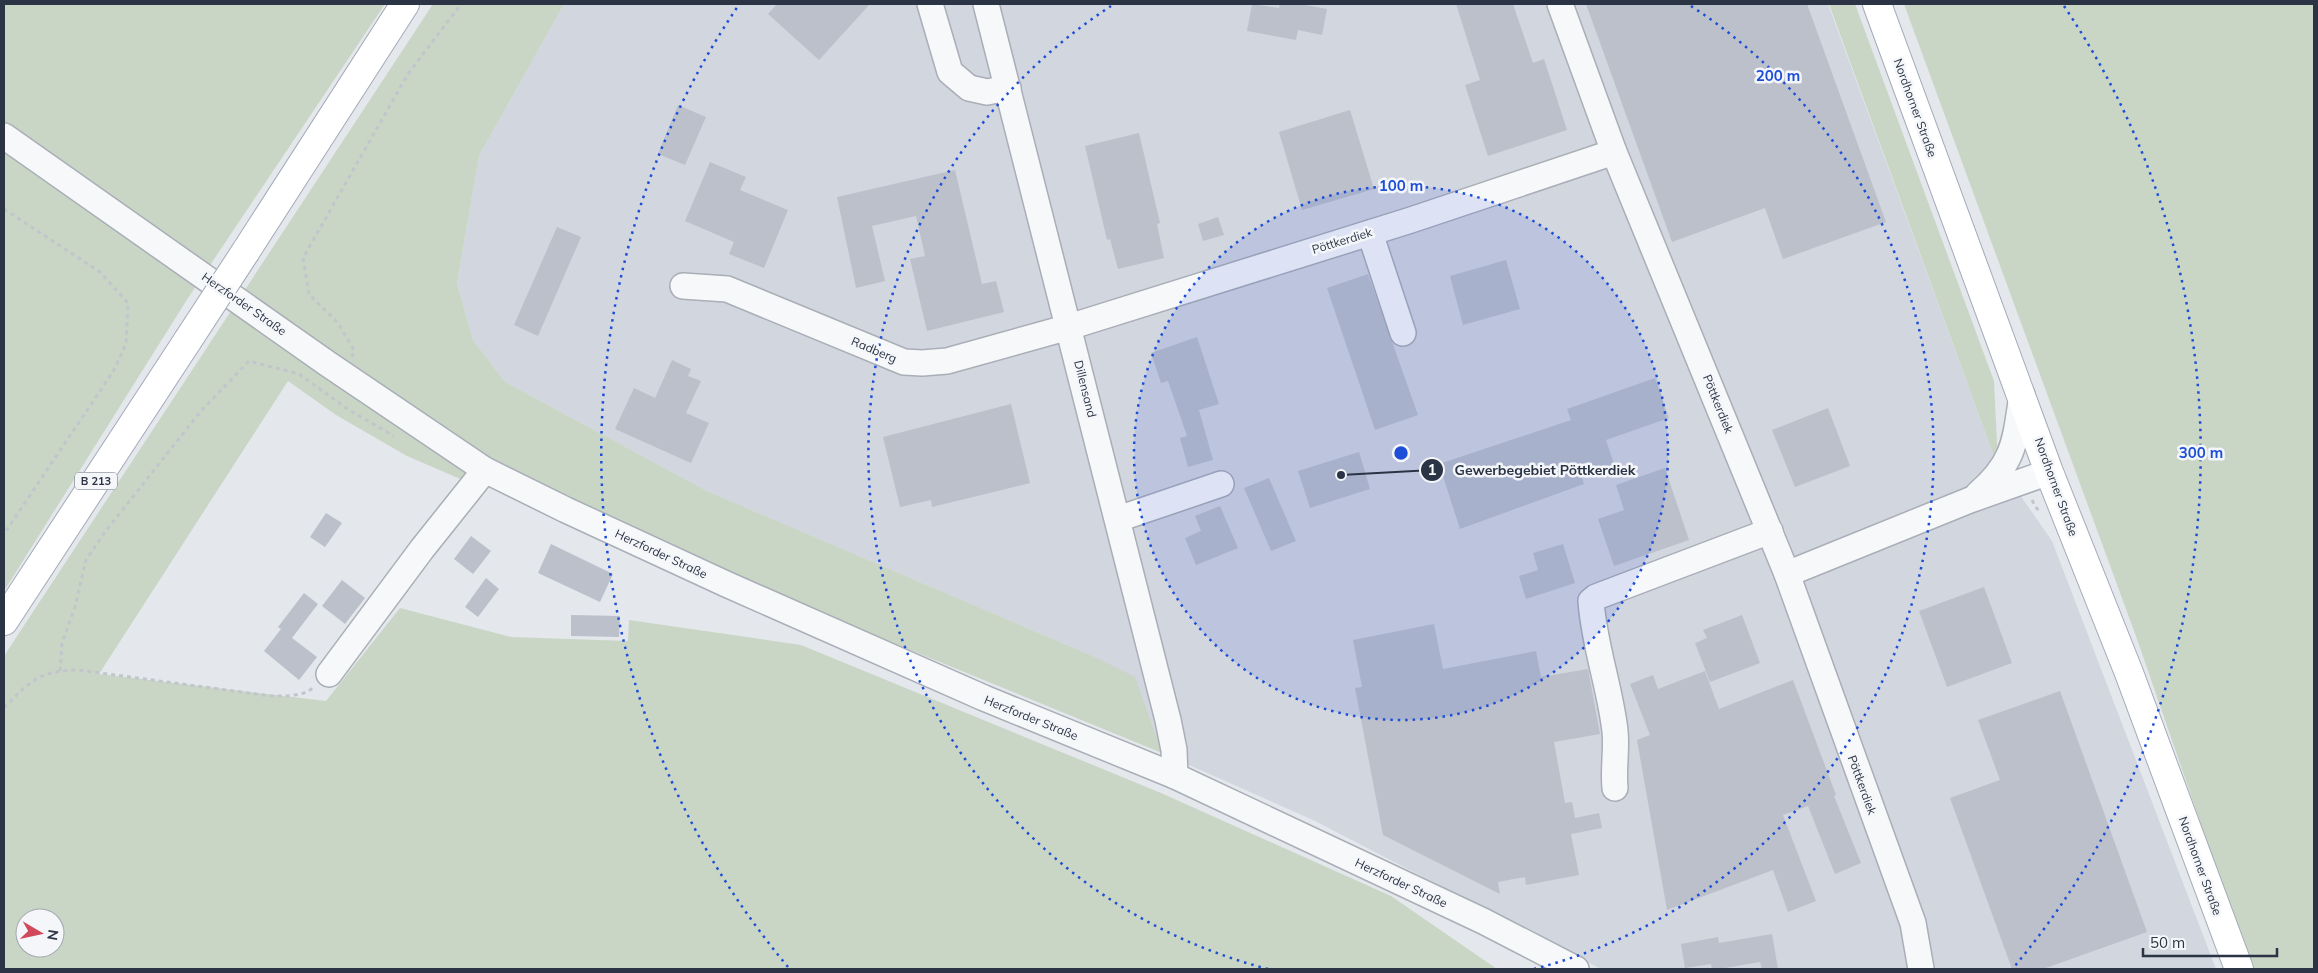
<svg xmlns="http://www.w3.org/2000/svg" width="2318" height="973" viewBox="0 0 2318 973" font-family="Mulish,sans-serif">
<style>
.built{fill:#d2d6de}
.green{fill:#c9d6c5;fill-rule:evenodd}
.building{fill:#bbc0ca}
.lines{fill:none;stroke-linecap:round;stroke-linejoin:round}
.minor-casing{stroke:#a9aeb7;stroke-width:28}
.major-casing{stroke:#a3abb8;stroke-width:30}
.path{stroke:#c2c5cb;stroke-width:3;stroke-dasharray:4 4;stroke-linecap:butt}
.minor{stroke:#f7f8fa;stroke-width:25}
.major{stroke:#fff;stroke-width:28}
.major-bridge-casing{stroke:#a3abb8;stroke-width:30;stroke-linecap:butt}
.major-bridge{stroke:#fff;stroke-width:28}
.ring{fill:none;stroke:#1d4ed8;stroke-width:2.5;stroke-dasharray:2.5 5}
.labels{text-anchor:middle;stroke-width:5;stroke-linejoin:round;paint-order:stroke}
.shield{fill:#f4f6f9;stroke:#676e7b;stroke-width:1}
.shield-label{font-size:11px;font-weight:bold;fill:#2b3445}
.street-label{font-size:12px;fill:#2b3445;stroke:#f4f6f9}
.centre{fill:#1d4ed8;stroke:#f4f6f9;stroke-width:2.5}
.ring-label{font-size:15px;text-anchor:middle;font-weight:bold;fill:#1d4ed8;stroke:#f4f6f9;stroke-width:5;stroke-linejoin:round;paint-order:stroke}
.leader{fill:none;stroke:#2b3445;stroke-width:2}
.callout-dot{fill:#2b3445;stroke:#f4f6f9;stroke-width:2}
.mark-label{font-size:15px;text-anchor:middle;font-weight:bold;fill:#fff}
.callout-label{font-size:14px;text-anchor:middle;font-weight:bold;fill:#2b3445;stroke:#f4f6f9;stroke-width:5;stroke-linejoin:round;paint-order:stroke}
</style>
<rect width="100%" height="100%" fill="#e4e7ec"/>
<polygon class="built" points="564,4 1828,4 1995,459 2052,541 2216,969 1601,969 1313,820 1162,753 1095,657 707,491 505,382 473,340 457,283 479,156"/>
<g class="green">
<polygon points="4,4 385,4 188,298 4,591"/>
<path d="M 433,4 L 564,4 L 479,156 L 457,283 L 473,340 L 505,382 L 707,491 L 1095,657 L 1135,677 L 1162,753 L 566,509 L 485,469 L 472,484 L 407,456 L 336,415 L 288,381 L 99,674 L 326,701 L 400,608 L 511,637 L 628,641 L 629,620 L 801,645 L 1161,793 L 1391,896 L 1497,969 L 4,969 L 4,656 ZM 25,918 L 55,918 L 55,948 L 25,948 Z"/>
<polygon points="1829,4 1855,4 1994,381 1997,444 2003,462 1995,459"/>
<polygon points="1904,4 2314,4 2314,969 2251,969 2137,639"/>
</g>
<g class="building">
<polygon points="777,4 870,4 819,60 768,14"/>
<polygon points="1252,4 1279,8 1280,4 1300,4 1327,9 1322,35 1298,30 1296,40 1247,31"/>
<polygon points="1456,4 1513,4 1533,63 1544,59 1567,130 1488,156 1465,85 1480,80"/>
<polygon points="1586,4 1807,4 1886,222 1783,259 1765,208 1672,242"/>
<polygon points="678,105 706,117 685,165 658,154"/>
<polygon points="1350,110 1374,189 1302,210 1279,132"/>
<polygon points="1139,133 1160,223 1157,224 1164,258 1118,269 1110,239 1107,240 1085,146"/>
<polygon points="710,162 746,177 740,190 788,210 764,268 729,254 734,242 685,221"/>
<polygon points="955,170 982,284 996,281 1004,312 927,331 910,259 925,256 916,216 872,226 885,281 856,288 837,197"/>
<polygon points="1218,217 1224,235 1203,241 1198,224"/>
<polygon points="557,227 581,237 538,336 514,325"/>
<polygon points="1506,260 1520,309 1463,325 1450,276"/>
<polygon points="1368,274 1418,415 1375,430 1327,288"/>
<polygon points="1197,337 1219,404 1199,410 1213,460 1188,467 1180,438 1187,436 1168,381 1161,383 1151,353"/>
<polygon points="672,360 691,369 688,376 701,381 686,413 709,423 691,463 615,429 634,388 655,398"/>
<polygon points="1655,378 1669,418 1606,440 1614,464 1581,475 1584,484 1460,529 1439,464 1571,420 1567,409"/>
<polygon points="1011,404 1030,483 932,507 931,500 900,507 883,437"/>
<polygon points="1828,408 1850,466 1795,487 1772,430"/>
<polygon points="1359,452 1370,489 1310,508 1298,471"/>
<polygon points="1665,468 1689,540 1614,566 1598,519 1624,510 1616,485"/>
<polygon points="1269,478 1296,541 1271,551 1244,488"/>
<polygon points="1220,506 1238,548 1196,565 1185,538 1201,531 1195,516"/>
<polygon points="326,513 342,523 325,547 310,537"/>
<polygon points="471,536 491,551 473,574 454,559"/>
<polygon points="551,544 613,574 600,602 538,573"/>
<polygon points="1563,544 1575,583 1526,599 1519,576 1538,570 1533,553"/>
<polygon points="486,578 499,589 478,617 465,607"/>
<polygon points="342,580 365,598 345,624 322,606"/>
<polygon points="1984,587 2012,663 1947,687 1919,611"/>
<polygon points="304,593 318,604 292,638 317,657 299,680 264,651 281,629 278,627"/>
<polygon points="571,615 620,616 619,637 571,636"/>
<polygon points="1742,615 1760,663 1710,682 1695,643 1707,638 1703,630"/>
<polygon points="1434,624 1443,669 1536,651 1541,677 1588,669 1600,734 1554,742 1565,803 1572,802 1575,818 1599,813 1602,828 1571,834 1579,875 1526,885 1525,877 1498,882 1500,894 1383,835 1355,688 1362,687 1353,640"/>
<polygon points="1705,671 1719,709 1793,680 1836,795 1834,796 1861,863 1835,874 1808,806 1783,815 1816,901 1788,912 1773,870 1667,910 1637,740 1650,735 1630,684 1653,675 1658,689"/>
<polygon points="2060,691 2147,932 2043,969 2012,969 1950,798 2000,780 1978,720"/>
<polygon points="1772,934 1778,969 1762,969 1760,962 1719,969 1712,969 1711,964 1685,968 1681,944 1718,937 1719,943"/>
</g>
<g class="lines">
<defs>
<g id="minor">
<polyline points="930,4 950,72 969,88 987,92 1008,88"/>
<polyline points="986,4 1168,720 1174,750 1175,776"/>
<polyline points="1560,4 1614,152"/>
<polyline points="4,136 328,364 485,470 566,510 726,584 984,698 1175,776 1483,921 1576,969"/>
<polyline points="1370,233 1403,333"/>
<polyline points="683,286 727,289 904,362 922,363 947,361 1069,327 1411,220 1614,152 1787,574 1913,923 1921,969"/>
<path d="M 1978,494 C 2015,462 2015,441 2022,395"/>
<polyline points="1118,519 1221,484"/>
<polyline points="1787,574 1970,500 2049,472"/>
<polyline points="329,674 422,549 485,470"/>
<path d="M 1615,788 C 1613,769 1617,750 1615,731 C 1610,687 1594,645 1591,601 L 1596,597 L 1770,531"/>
</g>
<g id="major">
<polyline points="1877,4 2049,472 2129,673 2239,969"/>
<polyline points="246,251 405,4"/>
<polyline points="4,621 188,340"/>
</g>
</defs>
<use href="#minor" class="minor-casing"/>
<use href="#major" class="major-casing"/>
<g class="path">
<polyline points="4,209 100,272 128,303 126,344 114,370 4,534"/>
<polyline points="352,357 354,350 338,323 309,294 303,258 408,74 461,4"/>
<polyline points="2032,500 2035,506 2039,511"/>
<polyline points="60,671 62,643 75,607 86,560 105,532 201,411 249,361 299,374 349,410 394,436"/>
<path d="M 4,708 C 30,681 39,671 78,670 L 271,696 C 286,696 304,697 315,686"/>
</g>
<use href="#minor" class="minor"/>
<use href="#major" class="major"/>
<defs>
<polyline id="major-bridge" points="188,340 246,251"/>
</defs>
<use href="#major-bridge" class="major-bridge-casing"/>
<use href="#major-bridge" class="major-bridge"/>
</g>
<circle cx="1401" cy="453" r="267" fill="#1d4ed8" fill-opacity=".12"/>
<g class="ring">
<circle cx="1401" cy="453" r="267"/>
<path d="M1268 969A533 533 0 0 1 1111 6M1691 6A533 533 0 0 1 1534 969"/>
<path d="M788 967A800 800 0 0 1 738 6M2064 6A800 800 0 0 1 2014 967"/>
</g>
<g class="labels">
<rect class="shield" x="75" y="472.5" width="42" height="17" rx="4"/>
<g class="shield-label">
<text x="96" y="485">B 213</text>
</g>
<g class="street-label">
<text transform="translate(1915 108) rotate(70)" y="4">Nordhorner Straße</text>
<text transform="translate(1342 241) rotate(-17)" y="4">Pöttkerdiek</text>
<text transform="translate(244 304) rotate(35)" y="4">Herzforder Straße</text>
<text transform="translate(874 350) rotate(23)" y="4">Radberg</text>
<text transform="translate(1085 389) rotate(76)" y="4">Dillensand</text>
<text transform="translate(1718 404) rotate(68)" y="4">Pöttkerdiek</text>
<text transform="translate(2056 487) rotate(70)" y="4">Nordhorner Straße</text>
<text transform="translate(661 554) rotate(25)" y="4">Herzforder Straße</text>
<text transform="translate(1031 718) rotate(22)" y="4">Herzforder Straße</text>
<text transform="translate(1862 785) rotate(70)" y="4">Pöttkerdiek</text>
<text transform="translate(2200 866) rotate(70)" y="4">Nordhorner Straße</text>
<text transform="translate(1401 883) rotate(25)" y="4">Herzforder Straße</text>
</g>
</g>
<circle cx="1401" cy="453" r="8" class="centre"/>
<g class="ring-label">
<text x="1778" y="81">200 m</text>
<text x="1401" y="191">100 m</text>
<text x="2201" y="458">300 m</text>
</g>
<path class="leader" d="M1341 475L1432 470"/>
<g class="callout-dot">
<circle cx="1341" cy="475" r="5"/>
<circle cx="1432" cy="470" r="12"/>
</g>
<g class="mark-label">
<text x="1432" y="475">1</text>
</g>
<g class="callout-label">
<text x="1545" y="475">Gewerbegebiet Pöttkerdiek</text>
</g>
<rect width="2318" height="973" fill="none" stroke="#2b3445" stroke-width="10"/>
<g transform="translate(40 933) rotate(99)"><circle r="24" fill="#f4f6f9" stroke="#a4a8b1"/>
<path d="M0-4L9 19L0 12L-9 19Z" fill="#d1495b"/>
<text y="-8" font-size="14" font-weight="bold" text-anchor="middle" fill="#2b3445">N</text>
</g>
<path d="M2143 948v8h134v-8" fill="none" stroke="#2b3445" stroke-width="2.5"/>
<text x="2150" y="948" font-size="15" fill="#2b3445" stroke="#f4f6f9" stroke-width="4" paint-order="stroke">50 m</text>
</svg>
